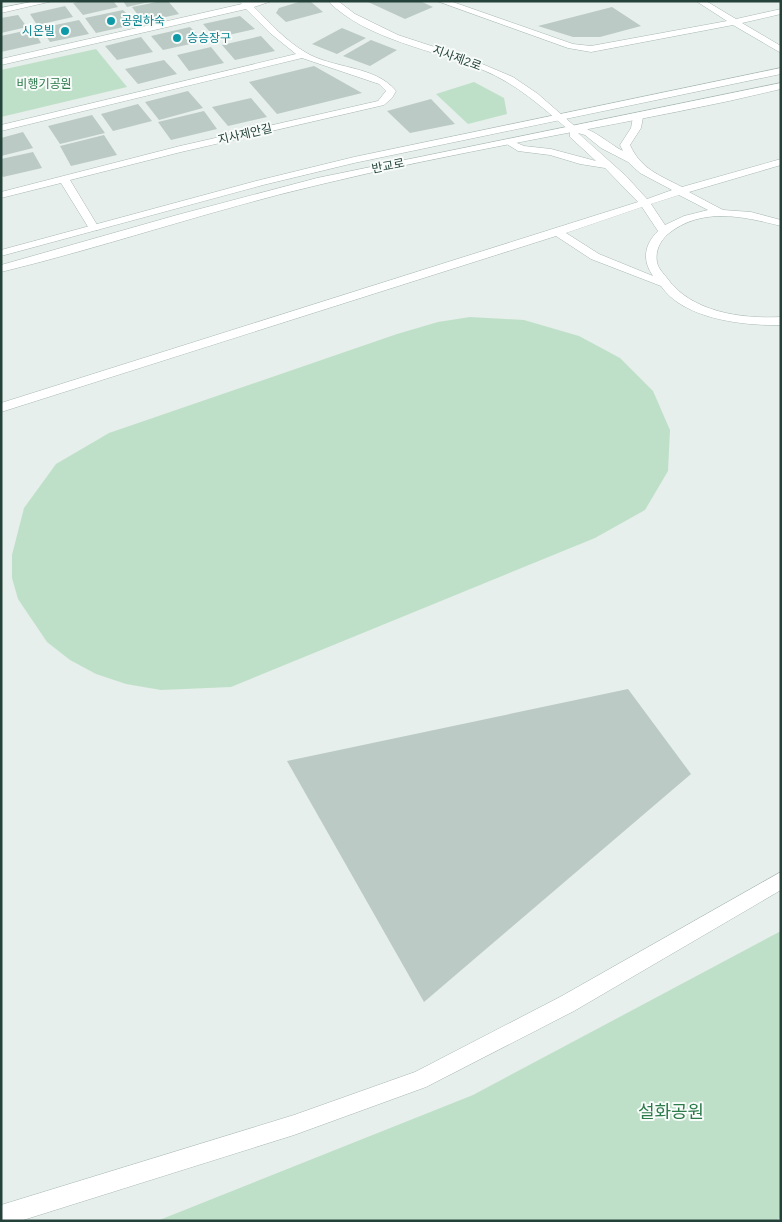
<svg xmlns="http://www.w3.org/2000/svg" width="782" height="1222" viewBox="0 0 782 1222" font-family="Arial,'Noto Sans KR',sans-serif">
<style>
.green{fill:#bfe0c8}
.building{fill:#bbcac4}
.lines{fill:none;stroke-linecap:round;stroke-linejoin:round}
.service-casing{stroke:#a8b8b2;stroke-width:1}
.minor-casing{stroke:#a8b8b2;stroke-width:1}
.tertiary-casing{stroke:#a8b8b2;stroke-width:1}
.service{fill:#fff;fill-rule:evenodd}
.minor{fill:#fff;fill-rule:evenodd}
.tertiary{fill:#fff;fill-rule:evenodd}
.culture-dot{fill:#0f9aa8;stroke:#f7fbf9;stroke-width:2}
.labels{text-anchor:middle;stroke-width:4;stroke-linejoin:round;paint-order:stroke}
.far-culture-label{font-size:12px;fill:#0d838f;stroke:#f7fbf9;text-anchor:start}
.far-street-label{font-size:12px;fill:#24423a;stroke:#f7fbf9}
.far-park-label{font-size:12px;fill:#2d7a4b;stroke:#f7fbf9}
.near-park-label{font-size:18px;fill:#2d7a4b;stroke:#f7fbf9}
</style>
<rect width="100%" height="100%" fill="#e6efeb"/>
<g class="green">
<polygon points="96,49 127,87 1,117 1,70"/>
<polygon points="474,82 504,98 507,114 468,124 436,94"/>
<polygon points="470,317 524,320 579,336 620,358 653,391 670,430 668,471 645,510 595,538 231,687 161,690 126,684 96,674 70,660 47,642 18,599 12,578 12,555 24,508 56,464 109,433 397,334 438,322"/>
<polygon points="781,931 781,1217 775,1221 157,1221 473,1095"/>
</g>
<g class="building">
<polygon points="83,1 113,1 118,7 83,15 73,3"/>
<polygon points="123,1 149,1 149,2 127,7"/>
<polygon points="161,1 168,1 179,14 143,22 132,7"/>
<polygon points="302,1 311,2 323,12 286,22 276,13 279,8"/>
<polygon points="366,1 420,1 433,7 405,19"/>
<polygon points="65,6 73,17 37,25 30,14"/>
<polygon points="612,7 641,26 600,37 573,37 538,26"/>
<polygon points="123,10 137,24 96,33 85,18"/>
<polygon points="18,15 27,27 1,33 1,18"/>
<polygon points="240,16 255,29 215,38 203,24"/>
<polygon points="79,20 89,34 50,42 41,28"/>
<polygon points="190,27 204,41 163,50 151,36"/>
<polygon points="342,28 366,38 337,54 312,44"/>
<polygon points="33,29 41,43 1,52 1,36"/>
<polygon points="261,36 275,51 235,60 222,45"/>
<polygon points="141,37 153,52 117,60 105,46"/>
<polygon points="371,40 397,50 370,66 343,56"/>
<polygon points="211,47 224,63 189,71 177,55"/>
<polygon points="164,60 177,74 138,84 125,69"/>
<polygon points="314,66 362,93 277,114 249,82"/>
<polygon points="188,91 203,108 159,120 145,102"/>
<polygon points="251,98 267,117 228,126 212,107"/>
<polygon points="431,99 455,124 410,133 387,111"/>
<polygon points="138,104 152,121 113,131 101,114"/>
<polygon points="204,111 217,129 171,140 158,122"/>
<polygon points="92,115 105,133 60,144 48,126"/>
<polygon points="23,132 33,148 1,156 1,138"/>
<polygon points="104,135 117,155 71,166 60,146"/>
<polygon points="33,152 42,168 3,177 1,173 1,159"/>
<polygon points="628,689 691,774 424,1002 287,761"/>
</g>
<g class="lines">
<defs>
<g id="service">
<path d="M 638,114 L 643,117 L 641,128 L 630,145 C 641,169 659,175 682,187 L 781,159 L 781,165 L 689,192 L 723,210 L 751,212 L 781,220 L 781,226 C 742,216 701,207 668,234 C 660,241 655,251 657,262 C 658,268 663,273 667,278 C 691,312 741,319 781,317 L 781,325 C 744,326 683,319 661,286 L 591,259 L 556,236 L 1,412 L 1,403 L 638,202 L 605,168 L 580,164 L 550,155 L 518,151 L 505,143 L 510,140 L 524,146 L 551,149 L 596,161 L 570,137 L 570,127 C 588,123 607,143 623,151 L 620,145 L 631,128 L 633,117 ZM 578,133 L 585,135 L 601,148 L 628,162 L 640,173 L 672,190 L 647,199 L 626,176 ZM 679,195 L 708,210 L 684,216 L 665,225 L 651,204 ZM 642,207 L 658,231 C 644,245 642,260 653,276 L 599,254 L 566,233 Z"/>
<polygon points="781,872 781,890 574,1011 426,1087 294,1135 20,1221 1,1221 1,1205 294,1115 415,1072 560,997"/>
</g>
<g id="minor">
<polygon points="36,1 53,1 1,13 1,8"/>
<path d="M 239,1 L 272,1 L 254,7 C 270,23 286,41 305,52 C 332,69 375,65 396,91 L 392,98 L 384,105 L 181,152 L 70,180 L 99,228 L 98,230 L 90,230 L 61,183 L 1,198 L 1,192 L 180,146 L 378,101 L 386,91 L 379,84 L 302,58 L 1,131 L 1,125 L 296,54 L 270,33 L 246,9 L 1,65 L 1,59 L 242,4 Z"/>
<path d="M 328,1 L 338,1 L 355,14 L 398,35 L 468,58 L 513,77 L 538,94 L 578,129 L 573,132 L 570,131 C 542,107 517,84 483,70 C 435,50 366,40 328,1 Z"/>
<polygon points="437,1 450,1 573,44 591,46 727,21 696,1 706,1 736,19 781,9 781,14 742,23 781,46 781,53 733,25 591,52 568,48"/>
</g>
<g id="tertiary">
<polygon points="781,68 781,74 354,163 263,185 1,256 1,250 256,181 354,157"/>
<path d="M 781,83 L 781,89 L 729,101 C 592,130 454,152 318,185 C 211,210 108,246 1,272 L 1,265 L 177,215 L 317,178 Z"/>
</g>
</defs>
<use href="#service" class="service-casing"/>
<use href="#minor" class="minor-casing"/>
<use href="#tertiary" class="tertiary-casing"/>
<use href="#service" class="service"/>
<use href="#minor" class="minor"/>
<use href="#tertiary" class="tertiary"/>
</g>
<g class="culture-dot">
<circle cx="111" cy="21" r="5"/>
<circle cx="65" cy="31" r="5"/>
<circle cx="177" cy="38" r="5"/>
</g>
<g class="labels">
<g class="far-culture-label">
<text x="121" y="25">공원하숙</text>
<text x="55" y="35" text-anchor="end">시온빌</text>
<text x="187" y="42">승승장구</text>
</g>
<g class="far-street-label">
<text transform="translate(457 58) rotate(20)" y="4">지사제2로</text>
<text transform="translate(245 134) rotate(-13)" y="4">지사제안길</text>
<text transform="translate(388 166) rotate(-11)" y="4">반교로</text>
</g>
<g class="far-park-label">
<text x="44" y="88">비행기공원</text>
</g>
<g class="near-park-label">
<text x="671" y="1118">설화공원</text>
</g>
</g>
<rect width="782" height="1222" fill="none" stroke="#24423a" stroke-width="5"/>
</svg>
